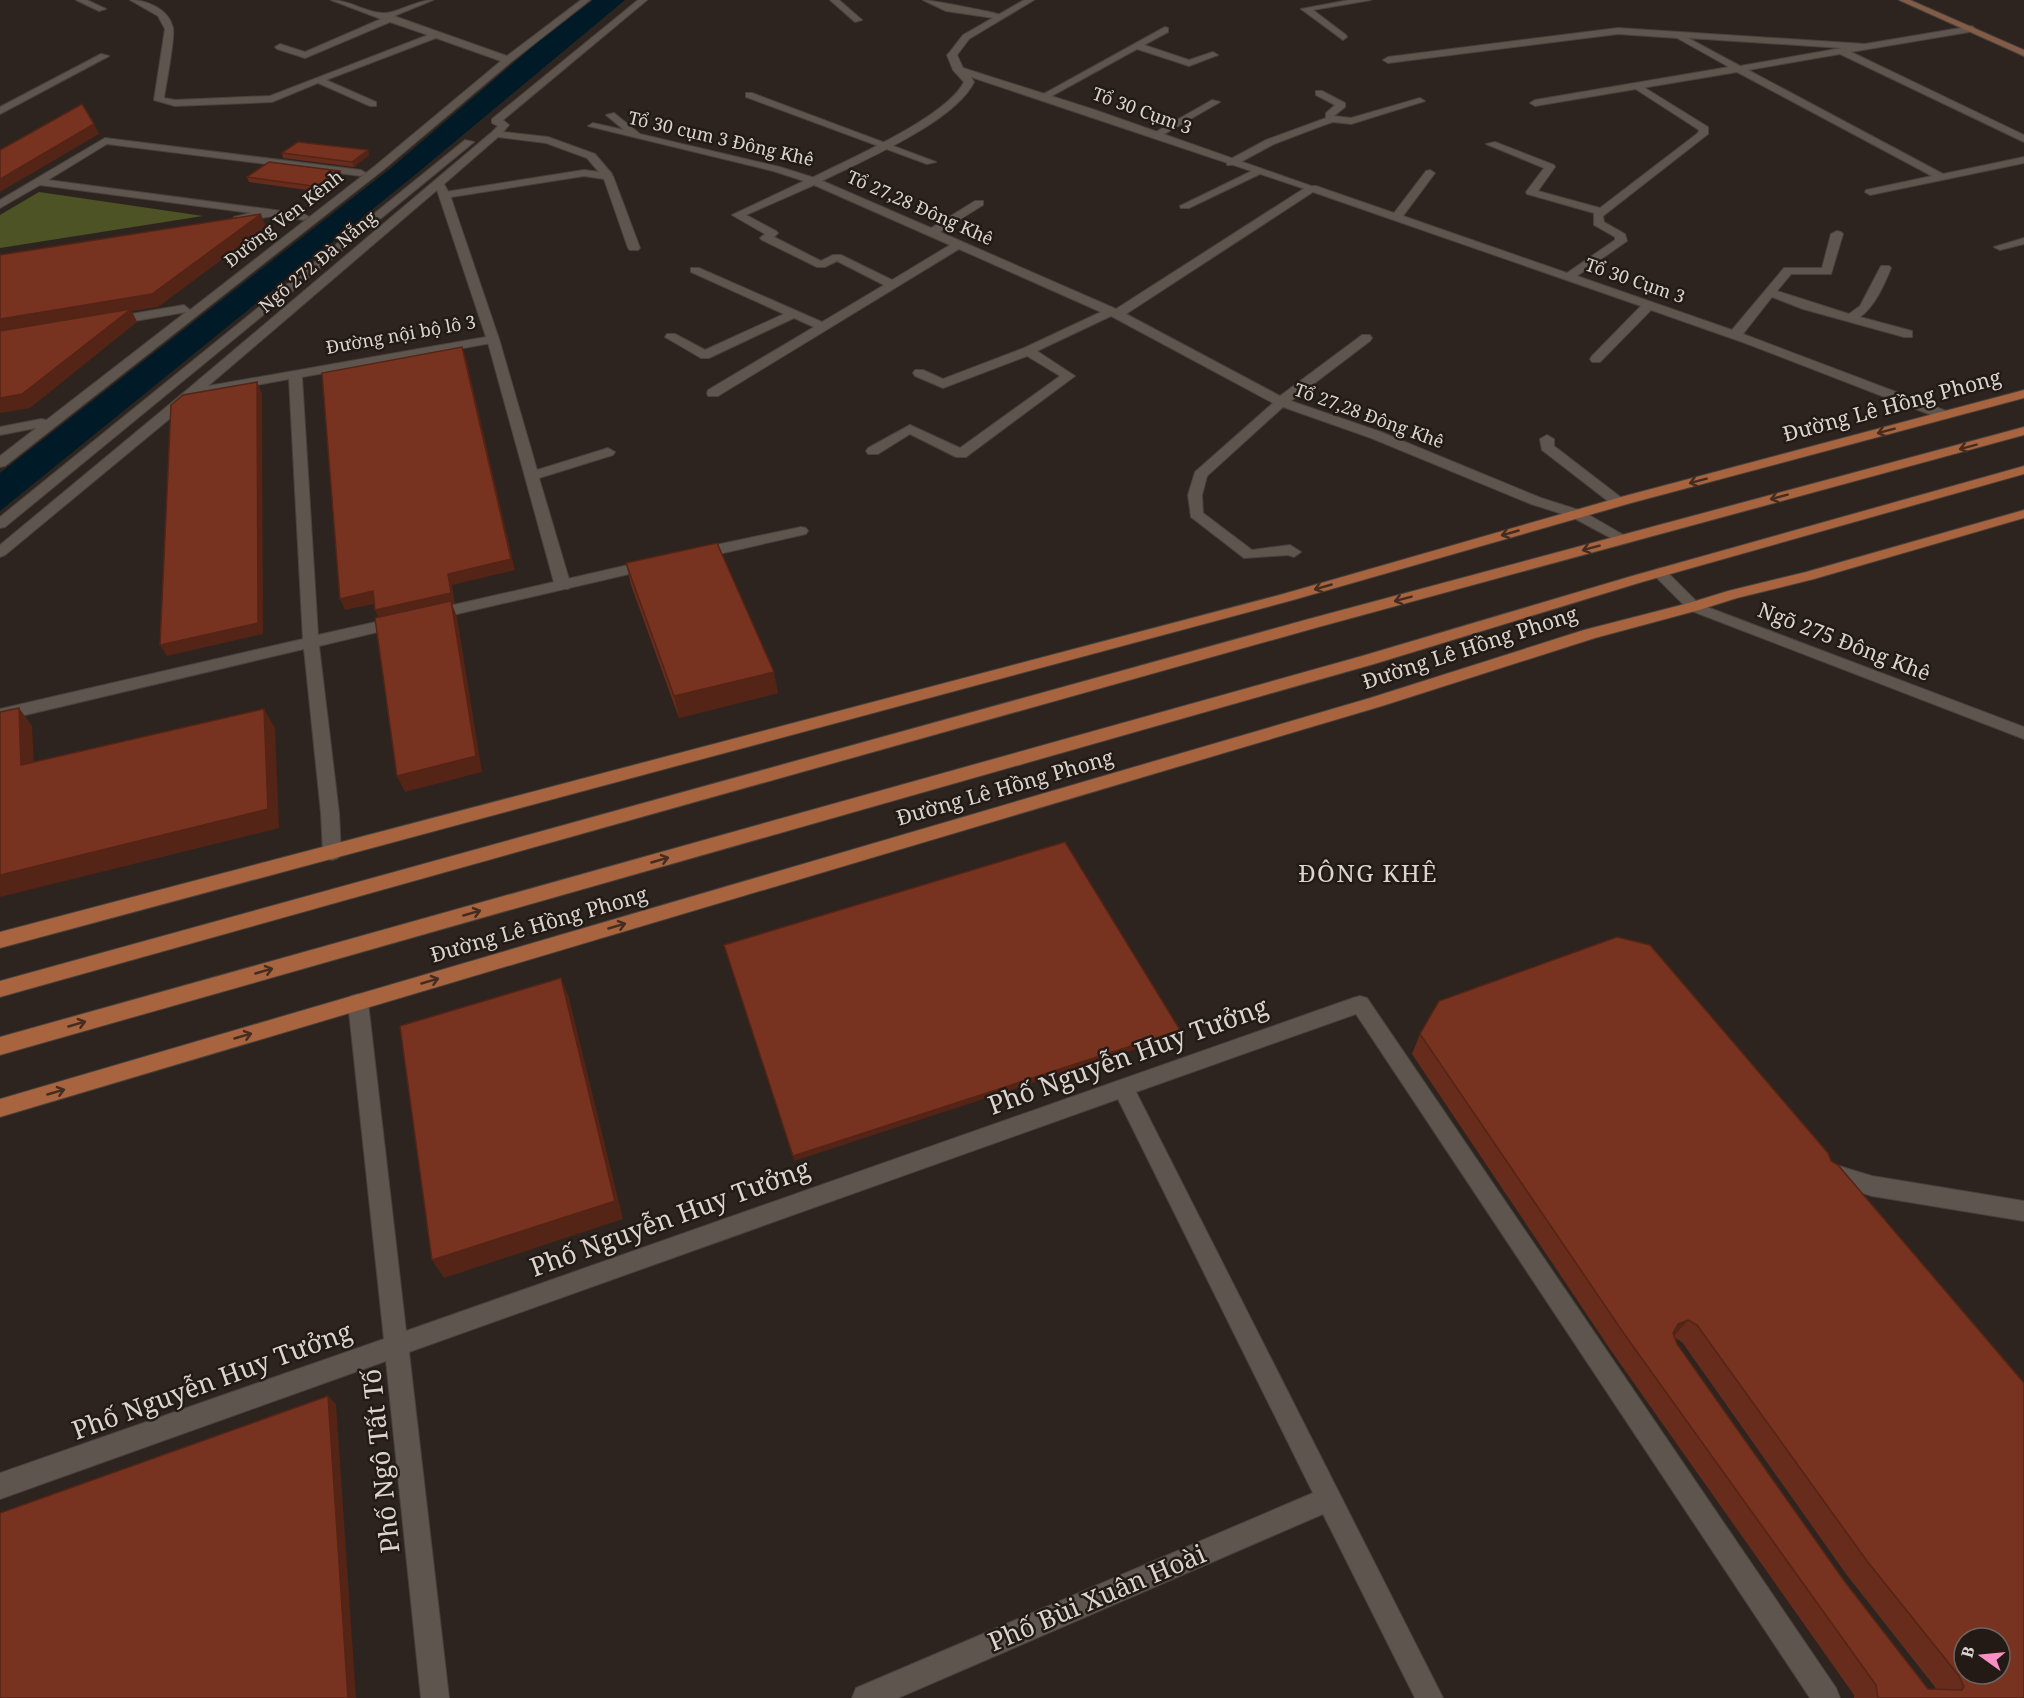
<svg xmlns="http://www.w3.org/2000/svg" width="2024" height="1698" viewBox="0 0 2024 1698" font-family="'Noto Serif',serif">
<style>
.green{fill:#4d5325}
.water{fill:#011a27}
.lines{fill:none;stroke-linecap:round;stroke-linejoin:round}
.lane-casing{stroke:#48413c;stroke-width:2}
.street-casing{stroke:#48413c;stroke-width:2}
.secondary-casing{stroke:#48413c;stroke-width:2}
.primary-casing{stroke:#48413c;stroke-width:2}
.lane{fill:#5f554f;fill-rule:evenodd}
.street{fill:#5f554f;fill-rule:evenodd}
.secondary{fill:#835c47;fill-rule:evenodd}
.primary{fill:#a8633f;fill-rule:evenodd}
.wall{fill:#672c1c;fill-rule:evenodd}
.shaded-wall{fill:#542416}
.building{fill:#783320;stroke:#542416;stroke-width:1.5;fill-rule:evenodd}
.oneway{stroke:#442c20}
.labels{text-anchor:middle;stroke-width:5;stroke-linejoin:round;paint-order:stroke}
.far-street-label{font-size:18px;fill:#dad4d1;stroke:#231a15}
.street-label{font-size:21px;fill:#dad4d1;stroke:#231a15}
.quarter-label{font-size:24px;letter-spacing:1.5px;fill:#dad4d1;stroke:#231a15}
.near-street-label{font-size:26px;fill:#dad4d1;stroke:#231a15}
</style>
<rect width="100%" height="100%" fill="#2d241f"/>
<polygon class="green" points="39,192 203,216 0,248 0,215"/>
<polygon class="water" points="593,0 625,0 416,174 0,511 0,473 391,168 538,42"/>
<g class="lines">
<defs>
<g id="lane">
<polygon points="76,0 87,0 106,9 99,11"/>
<path d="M 130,0 C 147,0 169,9 173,28 C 175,39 166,84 164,98 L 175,100 L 270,96 L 428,35 L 390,22 L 305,58 L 277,49 L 275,47 L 280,44 L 305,52 L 381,19 L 331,0 C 350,0 364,12 382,13 C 394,15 416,0 433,0 L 394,16 L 507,56 L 581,0 L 590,0 L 511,62 L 383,170 L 5,466 L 0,467 L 0,456 L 186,312 L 112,325 L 108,324 L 108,318 L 184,305 L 190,310 L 375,166 L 501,61 L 436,38 L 326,80 L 376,102 L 376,106 L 370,106 L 318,83 L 272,102 L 175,106 L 154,100 L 165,29 L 158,16 Z"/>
<polygon points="830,0 839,0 862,20 855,22"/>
<path d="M 923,0 C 930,0 1000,13 1004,16 L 1000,19 L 946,11 Z"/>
<polygon points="1165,27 1168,28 1168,32 1144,45 1189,60 1213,52 1218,55 1189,66 1137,49 1048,98 1040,96"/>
<polygon points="101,54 109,56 0,114 0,107"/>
<path d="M 1637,83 L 1708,127 L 1708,134 L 1603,216 L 1604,222 L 1625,234 L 1627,241 L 1577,276 L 1732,330 L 1784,268 L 1822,268 L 1831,234 L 1837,231 L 1841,232 L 1843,234 L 1831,274 L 1791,274 L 1777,291 L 1849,314 L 1860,306 L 1881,266 L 1889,266 L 1891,268 C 1884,285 1875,306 1860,317 L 1912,331 L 1912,337 L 1904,337 L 1803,309 L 1772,297 L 1743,334 L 1949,412 L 1951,415 L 1949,418 L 1939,418 L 1745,343 L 1651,310 L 1600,362 L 1592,362 L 1590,359 L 1592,356 L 1641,306 L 1313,192 L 1126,314 L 1280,396 L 1362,335 L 1370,335 L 1372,338 L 1370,341 L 1291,401 L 1381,432 L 1541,498 L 1582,511 L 1627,537 L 1629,540 L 1622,544 L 1572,517 L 1531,504 L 1371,438 L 1283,407 L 1207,476 L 1202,495 L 1203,513 L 1252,550 L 1290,545 L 1301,552 L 1294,557 L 1288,555 L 1244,558 L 1191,517 L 1188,495 L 1195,472 L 1273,403 L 1111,316 L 1037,351 L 1075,376 L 966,457 L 956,457 L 910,434 L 878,454 L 868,454 L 866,451 L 868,448 L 910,425 L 960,448 L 1060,376 L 1027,356 L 943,388 L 915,376 L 913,373 L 915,370 L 923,370 L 943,379 L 1024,348 L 1101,312 L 959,249 L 718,396 L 708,396 L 707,393 L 708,390 L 814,327 L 794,318 L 709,358 L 701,358 L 665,337 L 667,334 L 675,334 L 705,350 L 784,314 L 691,272 L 691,268 L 699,268 L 822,322 L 884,285 L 837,261 L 825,267 L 817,267 L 762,240 L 760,238 L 765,234 L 732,215 L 804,181 L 773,171 L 588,126 L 593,123 L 624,130 L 606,115 L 614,113 L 640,134 L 780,167 L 818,179 L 931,228 L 975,201 L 983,201 L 983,205 L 940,232 L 1116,309 L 1308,186 L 1316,186 L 1394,213 L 1426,171 L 1430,170 L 1435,173 L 1403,216 L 1567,273 L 1615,240 L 1615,237 L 1594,225 L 1594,213 L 1527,194 L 1526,192 L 1544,168 L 1486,144 L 1495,142 L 1554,165 L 1555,167 L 1538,191 L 1600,208 L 1698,133 L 1699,130 L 1634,88 L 1632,86 ZM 814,185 L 950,245 L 892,280 L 841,255 L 833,255 L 821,261 L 774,237 L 778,233 L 776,231 L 746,215 Z"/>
<polygon points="1316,91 1322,91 1345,103 1345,107 1334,116 1351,118 1420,98 1425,101 1351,124 1333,122 1324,125 1274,144 1235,165 1227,165 1227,161 1266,140 1326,118 1326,113 1335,105 1316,95"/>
<polygon points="746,93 752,93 936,162 927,164 746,97"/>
<polygon points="1212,100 1220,102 1161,136 1152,134"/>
<polygon points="1258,168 1262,169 1262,173 1189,208 1181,208 1180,206"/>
<polygon points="584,170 608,173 613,176 640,248 638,250 630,250 628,248 604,179 584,176 445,198 440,195 445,192"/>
<polygon points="493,335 499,339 537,470 608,448 615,452 613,455 539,478 571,586 568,589 558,589 555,586 487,339"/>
<polygon points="1547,435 1554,439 1554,446 1623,499 1625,502 1623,505 1613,505 1542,450 1540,439"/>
<polygon points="1829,1163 1872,1176 2024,1201 2024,1221 1872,1196 1821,1180 1818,1173 1821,1166"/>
</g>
<g id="street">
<path d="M 638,0 L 647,0 L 503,120 L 509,125 L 503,132 L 548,137 L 595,154 L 612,174 L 612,178 L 604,178 L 587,158 L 546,143 L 498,137 L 444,184 L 450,195 L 499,339 L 497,342 L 302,377 L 318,635 L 398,617 L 406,622 L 403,626 L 319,646 L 339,813 L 341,853 L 338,858 L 332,860 L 326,858 L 323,853 L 321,813 L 304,649 L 0,721 L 0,709 L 303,639 L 289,379 L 197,396 L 5,555 L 0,557 L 0,545 L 188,389 L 492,132 L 498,126 L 492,123 L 492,119 ZM 437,190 L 486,337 L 208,386 Z"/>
<path d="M 1024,0 L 1034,0 L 969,39 L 957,55 L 963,68 L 1095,110 L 1317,188 L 1312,191 L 1308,190 L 971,77 L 974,82 C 954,123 859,162 818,183 L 810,183 L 810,179 C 848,159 946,118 964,82 L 953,70 L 947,55 L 949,53 L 963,35 Z"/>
<polygon points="1349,0 1371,0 1313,10 1346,35 1347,37 1343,40 1301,9"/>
<path d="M 1972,26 L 1976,29 L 1975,31 L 1851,52 L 2024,135 L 2024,142 L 1840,54 L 1748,70 L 1943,174 L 2024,157 L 2024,163 L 1870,195 L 1865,192 L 1866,190 L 1932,176 L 1737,72 L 1535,106 L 1530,103 L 1535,100 L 1729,67 L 1677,38 L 1618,34 L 1388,63 L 1383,60 L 1388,57 L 1618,28 L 1865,44 ZM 1688,38 L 1842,48 L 1740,66 Z"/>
<polygon points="105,138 361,170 366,173 361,176 107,144 48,180 304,214 309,217 304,220 273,216 238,222 234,221 234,217 251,213 40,185 0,208 0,200"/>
<polygon points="465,140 474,142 5,527 0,528 0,517"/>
<polygon points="2024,238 2024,244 2000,250 1994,247"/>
<polygon points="41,419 46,420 48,423 46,426 0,435 0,427"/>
<polygon points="801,527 806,528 808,531 806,534 697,559 690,554 697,549"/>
<polygon points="650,560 657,565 655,568 431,620 423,615 431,610"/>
<polygon points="1660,568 1665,570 1699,604 2024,727 2024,739 1689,610 1655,576 1653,573 1655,570"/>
<polygon points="358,994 365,996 368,1002 406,1331 1353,998 1360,996 1367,998 1836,1688 1840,1698 1810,1698 1356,1014 1136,1092 1443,1698 1415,1698 1323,1514 898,1698 852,1698 856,1688 1313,1493 1118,1099 409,1352 449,1698 421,1698 386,1361 0,1499 0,1473 384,1339 348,1002 351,996"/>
</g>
<polygon id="secondary" points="1899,0 1910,0 2024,50 2024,56"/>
<g id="primary">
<polygon points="2024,390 2024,398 1631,503 1293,600 0,948 0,932 1283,594 1621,497"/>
<polygon points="2024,427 2024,435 1315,628 0,997 0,981 1305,620"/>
<polygon points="2024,466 2024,474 1642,582 1374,664 0,1055 0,1037 1362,656 1632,576"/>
<polygon points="2024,510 2024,518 1814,579 1737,598 1699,610 1595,638 1382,706 0,1117 0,1099 1370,698 1584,630 1689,603 1728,591 1806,572"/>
</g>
</defs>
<use href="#lane" class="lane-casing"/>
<use href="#street" class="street-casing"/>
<use href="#secondary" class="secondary-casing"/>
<use href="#primary" class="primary-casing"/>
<use href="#lane" class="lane"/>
<use href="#street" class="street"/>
<use href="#secondary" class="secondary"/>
<use href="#primary" class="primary"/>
</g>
<g class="wall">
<polygon points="282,153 369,155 354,167 283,158"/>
<polygon points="340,171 342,176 322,192 249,182 247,177"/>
<polygon points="626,563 778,693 679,718 631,585"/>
<path d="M 1420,1034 L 1828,1153 L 2024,1698 L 1854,1698 L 1854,1695 L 1612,1352 L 1412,1054 ZM 1675,1338 L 1682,1342 L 1846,1574 L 1935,1687 L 1936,1690 L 1928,1689 L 1845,1582 L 1677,1344 Z"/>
</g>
<g class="shaded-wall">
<polygon points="94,124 99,134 0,192 0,179"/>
<polygon points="368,150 369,155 354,167 352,162"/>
<polygon points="340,171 342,176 322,192 320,187"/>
<polygon points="261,214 266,227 158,307 132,311 137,322 30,408 0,413 0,319"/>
<polygon points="462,347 466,358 515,570 452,585 455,604 452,604 457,617 482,772 405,792 397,776 380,621 375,610 448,574"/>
<polygon points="257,382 262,393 263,634 167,656 160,645"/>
<polygon points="373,591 378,603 345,610 340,599"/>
<polygon points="774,672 778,693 679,718 674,696"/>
<polygon points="19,708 32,726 35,784 21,765"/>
<polygon points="264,709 275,728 279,828 0,897 0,875"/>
<polygon points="561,978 569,998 623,1219 444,1278 432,1260"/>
<polygon points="1180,1030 1179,1035 794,1161 793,1156"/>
<polygon points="1688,1320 1673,1337 1663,1341 1678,1324"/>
<polygon points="328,1396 336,1404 356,1698 348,1698"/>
</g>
<g class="building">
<polygon points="82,104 94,124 0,179 0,150"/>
<polygon points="298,142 368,150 352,162 282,153"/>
<polygon points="269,162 340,171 320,187 247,177"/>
<polygon points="261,214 152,294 0,319 0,255"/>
<polygon points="131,309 22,394 0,398 0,331"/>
<polygon points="462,347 511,559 448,574 451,593 375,610 373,591 340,599 322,373"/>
<polygon points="257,382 258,623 160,645 171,405 183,395"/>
<polygon points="717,543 774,672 674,696 626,563"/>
<polygon points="451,601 476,756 397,776 375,618"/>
<polygon points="19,708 21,765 264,709 268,809 0,875 0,712"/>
<polygon points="1065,842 1180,1030 793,1156 724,945"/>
<path d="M 1617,937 L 1650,945 L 1828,1153 L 1831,1161 L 1838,1165 L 2024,1383 L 2024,1698 L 1878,1698 L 1876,1685 L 1625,1335 L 1420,1034 L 1439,1001 ZM 1688,1320 L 1697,1325 L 1867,1561 L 1959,1676 L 1964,1687 L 1962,1690 L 1928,1689 L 1845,1582 L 1677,1344 L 1673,1333 L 1678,1324 ZM 1964,1638 L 2000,1638 L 2000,1674 L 1964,1674 Z"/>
<polygon points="561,978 615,1201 432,1260 400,1026"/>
<polygon points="328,1396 348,1698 0,1698 0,1513"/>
</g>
<defs><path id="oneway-shaft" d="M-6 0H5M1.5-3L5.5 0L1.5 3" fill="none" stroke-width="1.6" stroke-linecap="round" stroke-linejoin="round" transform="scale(1.5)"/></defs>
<g class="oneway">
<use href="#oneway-shaft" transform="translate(1886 431) rotate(165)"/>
<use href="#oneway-shaft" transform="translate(1968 447) rotate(165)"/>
<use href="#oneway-shaft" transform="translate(1698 481) rotate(165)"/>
<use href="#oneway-shaft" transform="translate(1779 497) rotate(165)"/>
<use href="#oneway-shaft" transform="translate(1510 533) rotate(164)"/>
<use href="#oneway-shaft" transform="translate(1591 548) rotate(165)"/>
<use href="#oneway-shaft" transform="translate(1323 587) rotate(164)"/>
<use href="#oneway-shaft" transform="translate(1403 599) rotate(165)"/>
<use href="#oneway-shaft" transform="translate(660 860) rotate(-16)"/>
<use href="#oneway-shaft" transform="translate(472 913) rotate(-16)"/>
<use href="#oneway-shaft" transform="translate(617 926) rotate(-16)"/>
<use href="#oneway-shaft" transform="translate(264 971) rotate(-16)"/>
<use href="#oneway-shaft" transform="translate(430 981) rotate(-16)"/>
<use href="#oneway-shaft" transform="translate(77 1024) rotate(-16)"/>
<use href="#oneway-shaft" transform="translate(243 1036) rotate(-16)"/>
<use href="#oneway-shaft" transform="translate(56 1092) rotate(-16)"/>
</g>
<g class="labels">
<g class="far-street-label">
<text transform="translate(1142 111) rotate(20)" y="6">Tổ 30 Cụm 3</text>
<text transform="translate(721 139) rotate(13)" y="6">Tổ 30 cụm 3 Đông Khê</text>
<text transform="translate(920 208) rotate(24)" y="6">Tổ 27,28 Đông Khê</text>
<text transform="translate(284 219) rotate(-38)" y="6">Đường Ven Kênh</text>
<text transform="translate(318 262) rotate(-40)" y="6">Ngõ 272 Đà Nẵng</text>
<text transform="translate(1635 281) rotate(19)" y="6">Tổ 30 Cụm 3</text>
<text transform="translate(401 335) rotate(-10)" y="6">Đường nội bộ lô 3</text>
<text transform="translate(1369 416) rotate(20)" y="6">Tổ 27,28 Đông Khê</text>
</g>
<g class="street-label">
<text transform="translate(1892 406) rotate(-15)" y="7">Đường Lê Hồng Phong</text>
<text transform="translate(1844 642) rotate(21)" y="7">Ngõ 275 Đông Khê</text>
<text transform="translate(1470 648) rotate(-18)" y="7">Đường Lê Hồng Phong</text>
<text transform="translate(1005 788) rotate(-16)" y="7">Đường Lê Hồng Phong</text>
<text transform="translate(539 925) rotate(-16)" y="7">Đường Lê Hồng Phong</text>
</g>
<g class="quarter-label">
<text x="1368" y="882">ĐÔNG KHÊ</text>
</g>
<g class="near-street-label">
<text transform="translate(1128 1056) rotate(-20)" y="9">Phố Nguyễn Huy Tưởng</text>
<text transform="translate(670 1218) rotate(-20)" y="9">Phố Nguyễn Huy Tưởng</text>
<text transform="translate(212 1381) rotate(-20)" y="9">Phố Nguyễn Huy Tưởng</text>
<text transform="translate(381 1461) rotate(-96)" y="9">Phố Ngô Tất Tố</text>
<text transform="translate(1097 1598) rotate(-23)" y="9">Phố Bùi Xuân Hoài</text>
</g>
</g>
<g transform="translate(1982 1656) rotate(285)"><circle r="28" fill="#231a15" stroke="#6c6460" stroke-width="1.5"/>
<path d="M0-4.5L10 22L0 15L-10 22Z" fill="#fa8fc6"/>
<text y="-9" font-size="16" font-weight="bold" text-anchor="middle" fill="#dad4d1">B</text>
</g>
</svg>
